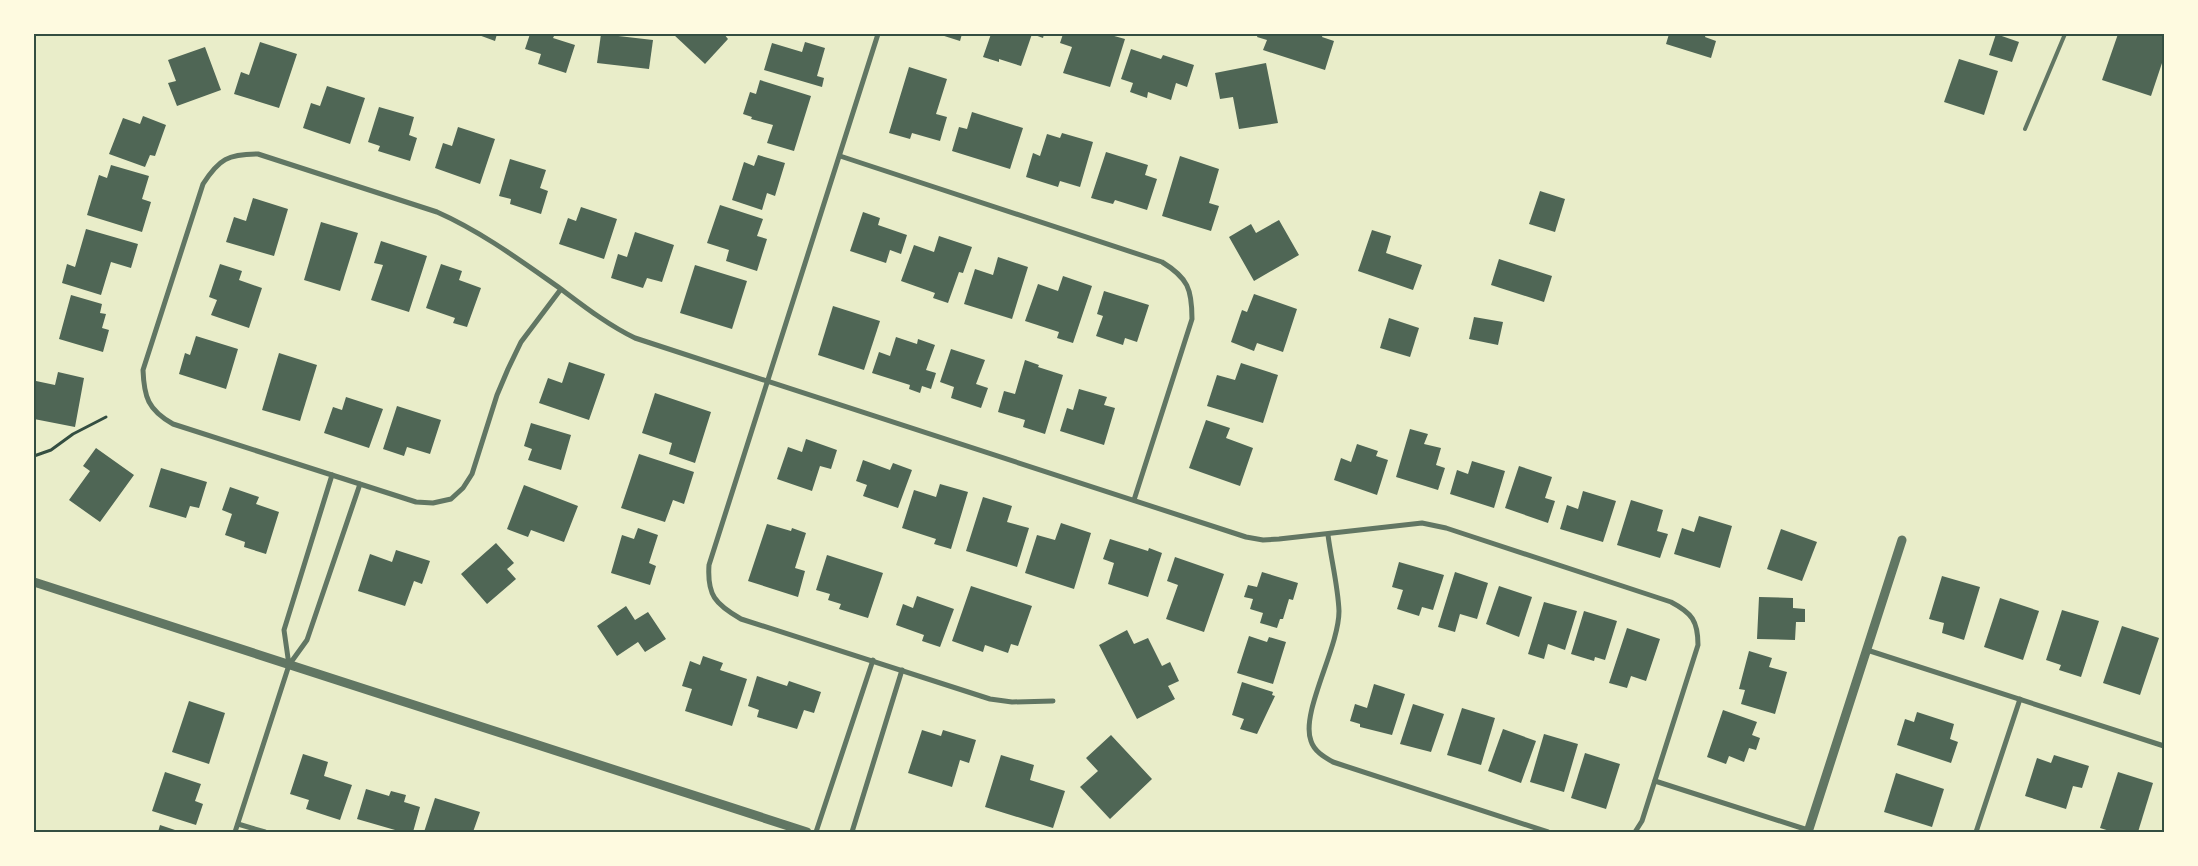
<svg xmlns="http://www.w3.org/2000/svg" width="2198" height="866" viewBox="0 0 2198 866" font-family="'Nunito Sans',sans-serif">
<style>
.building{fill:#4f6655}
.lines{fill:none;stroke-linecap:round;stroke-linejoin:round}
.path{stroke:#344e41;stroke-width:3}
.service{stroke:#617663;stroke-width:4}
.minor{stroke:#617663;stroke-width:5}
.tertiary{stroke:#617663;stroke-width:9}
.neatline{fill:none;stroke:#344e41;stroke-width:2}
</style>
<rect width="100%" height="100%" fill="#e9edc9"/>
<g class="building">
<polygon points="476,34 497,34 495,41"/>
<polygon points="530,34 555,34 553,38 575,45 566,73 538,64 541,54 525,49"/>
<polygon points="601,34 653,40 649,69 597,63"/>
<polygon points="673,34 724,34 728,39 705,64"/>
<polygon points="938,34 962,34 960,41"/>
<polygon points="991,34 1044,34 1043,38 1032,34 1021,66 999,59 999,62 983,57"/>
<polygon points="1063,34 1107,34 1125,39 1110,87 1063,73 1072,47 1060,43"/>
<polygon points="1258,34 1323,34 1322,37 1334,41 1325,70 1263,50 1267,40 1257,37"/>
<polygon points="1669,34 1706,34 1705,37 1716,41 1711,58 1666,44"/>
<polygon points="1996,34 2019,42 2012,62 1989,55"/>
<polygon points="2118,34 2164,34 2164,57 2151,96 2102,80"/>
<polygon points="260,42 297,54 279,108 234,94 241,72 249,75"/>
<polygon points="805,42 825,48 817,76 824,78 822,87 764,70 772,43 802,52"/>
<polygon points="205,47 221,90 177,106 168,83 176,81 168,60"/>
<polygon points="1131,49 1161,59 1163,55 1194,65 1187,87 1176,83 1171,100 1148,92 1147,98 1130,92 1133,83 1121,79"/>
<polygon points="1959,59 1998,71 1984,115 1944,102"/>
<polygon points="1266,63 1278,123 1239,129 1233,97 1220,99 1215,73"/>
<polygon points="909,67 947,79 936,114 947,117 940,141 912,133 910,139 889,133"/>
<polygon points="760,80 811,96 794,151 767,143 773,125 751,119 752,117 743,114 750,92 756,94"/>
<polygon points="327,86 365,98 350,144 303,128 311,103 320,106"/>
<polygon points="379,107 414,117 409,135 417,138 410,161 378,151 380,146 368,142"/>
<polygon points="972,112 1023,128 1010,169 952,151 959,127 967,129"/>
<polygon points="143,116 166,125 155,156 150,155 145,167 109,154 123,118 140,124"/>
<polygon points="458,127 495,139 480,184 435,168 443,143 452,146"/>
<polygon points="1062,133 1093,142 1080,187 1060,181 1058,187 1026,177 1033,153 1040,156 1047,134 1060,138"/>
<polygon points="1106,152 1148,165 1145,175 1157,179 1147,210 1115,200 1113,204 1091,198"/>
<polygon points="758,155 785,163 775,196 767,193 762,210 732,200 744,162 754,166"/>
<polygon points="1180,156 1219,169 1209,203 1219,206 1211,231 1162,216"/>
<polygon points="510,159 546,170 540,188 548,191 541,214 510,204 511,199 499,196"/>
<polygon points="111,165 149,176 142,199 151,202 142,232 87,215 99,175 107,178"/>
<polygon points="1540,191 1565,199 1555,232 1529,224"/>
<polygon points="253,198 288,209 274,256 226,242 234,217 246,221"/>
<polygon points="720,205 763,219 757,236 767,239 757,271 726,261 729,250 707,243"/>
<polygon points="581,207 617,219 604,259 559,244 568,218 576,221"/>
<polygon points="863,212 880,218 878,225 907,235 901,254 890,250 886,263 850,251"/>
<polygon points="1279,220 1299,255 1254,281 1229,237 1251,224 1256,233"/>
<polygon points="321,222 358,233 340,291 304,280"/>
<polygon points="86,229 138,244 131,268 111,262 101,295 62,283 67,264 75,267"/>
<polygon points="1372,230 1391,236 1386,253 1422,265 1413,290 1358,271"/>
<polygon points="635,232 674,245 662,282 647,278 643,288 611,278 618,254 627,257"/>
<polygon points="939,236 972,247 963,273 959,272 948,303 933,298 935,293 901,281 914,245 934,252"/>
<polygon points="381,241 427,256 409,312 371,300 383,265 374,263"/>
<polygon points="998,257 1028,267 1012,319 964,304 975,269 993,275"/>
<polygon points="1499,259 1552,276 1544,302 1491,285"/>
<polygon points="220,264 242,271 239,280 262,288 249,328 211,315 217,300 209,297"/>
<polygon points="441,264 462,271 459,280 481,288 467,327 453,323 455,318 426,308"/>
<polygon points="695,265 747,281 732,329 680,313"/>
<polygon points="1063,276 1092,286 1073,343 1057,338 1059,332 1025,321 1038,284 1058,291"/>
<polygon points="1104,291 1149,305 1137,342 1125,338 1123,345 1096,336 1103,316 1097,314"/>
<polygon points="1254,294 1297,309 1283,352 1257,343 1254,351 1231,342 1242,310 1247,312"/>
<polygon points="71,295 102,304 100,313 106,314 102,328 109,330 103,352 59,339"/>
<polygon points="833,306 880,321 864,370 818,355"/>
<polygon points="1474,317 1503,322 1498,345 1469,339"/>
<polygon points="1389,318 1419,328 1410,357 1380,348"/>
<polygon points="196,336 238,349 226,389 179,374 185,353 190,355"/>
<polygon points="896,337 917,344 918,339 935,345 926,370 936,373 931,389 922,386 920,393 909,389 910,385 872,373 879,352 890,356"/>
<polygon points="951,349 985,360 976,384 988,388 981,408 951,398 954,387 940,382"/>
<polygon points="279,353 317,365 300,421 262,410"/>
<polygon points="1025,360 1039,365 1038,367 1063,375 1045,434 1023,427 1025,420 998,412 1004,391 1015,394"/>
<polygon points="569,362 605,374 589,420 539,403 548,378 562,383"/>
<polygon points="1241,363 1278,375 1263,423 1207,406 1217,375 1235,380"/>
<polygon points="58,372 84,378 75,427 34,419 34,394 36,381 55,385"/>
<polygon points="1079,389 1107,397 1104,405 1115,408 1104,445 1060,431 1067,408 1073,410"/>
<polygon points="655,393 711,412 695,463 669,454 672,443 642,433"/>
<polygon points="346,397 383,409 369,448 324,433 333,407 342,410"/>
<polygon points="397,406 441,420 430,454 407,447 404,456 383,449"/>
<polygon points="1206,420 1230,428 1226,438 1253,448 1240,486 1189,468"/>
<polygon points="531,423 571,435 561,470 528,460 532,449 524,446"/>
<polygon points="1410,429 1428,434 1424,444 1441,448 1436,465 1445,468 1438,490 1396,477"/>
<polygon points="806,439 837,450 831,469 820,466 812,491 777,479 788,447 802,452"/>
<polygon points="1357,444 1378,451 1376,456 1388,460 1377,495 1334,480 1341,458 1351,462"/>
<polygon points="96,448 134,475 100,522 69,500 90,471 83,466"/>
<polygon points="639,454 694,472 684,504 673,500 665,522 621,508"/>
<polygon points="863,460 890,470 893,463 912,470 898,508 863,496 867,485 856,481"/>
<polygon points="1472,461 1505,471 1494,508 1450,494 1457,470 1468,474"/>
<polygon points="1519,466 1552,477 1545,498 1555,501 1548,523 1505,508"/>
<polygon points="161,468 207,482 199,508 190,506 186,518 149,507"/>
<polygon points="940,484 968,492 951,549 934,544 936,539 902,528 914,490 936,497"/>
<polygon points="524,485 578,506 564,542 531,530 528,537 507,529"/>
<polygon points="230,487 259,497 256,504 279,512 266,554 244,547 245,542 225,535 232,514 222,510"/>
<polygon points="1583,491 1616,501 1603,542 1560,529 1567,505 1578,509"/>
<polygon points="983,497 1012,506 1007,522 1029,528 1017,567 966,551"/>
<polygon points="1631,500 1663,510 1657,531 1668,534 1660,558 1617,545"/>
<polygon points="1699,516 1732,526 1720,568 1674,554 1682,528 1694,532"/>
<polygon points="1061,523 1091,533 1074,589 1025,573 1037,535 1055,540"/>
<polygon points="767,524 791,531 792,528 806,533 795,568 805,571 798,597 748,581"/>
<polygon points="638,528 658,535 649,563 656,566 650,585 611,573 622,535 634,539"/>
<polygon points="1781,529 1817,542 1802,581 1767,569"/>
<polygon points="1110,539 1148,551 1149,548 1162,553 1148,597 1108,584 1114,563 1103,559"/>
<polygon points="496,543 514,563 507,569 516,579 487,604 461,574"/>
<polygon points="396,550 430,561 422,584 414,581 405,606 358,591 370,554 392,562"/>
<polygon points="827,555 883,573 868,618 839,609 841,604 828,600 830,594 816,590"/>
<polygon points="1175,557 1224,574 1204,632 1166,619 1178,585 1167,581"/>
<polygon points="1399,562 1444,575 1433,610 1422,607 1419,616 1397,609 1403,590 1392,587"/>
<polygon points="1262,572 1298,583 1293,600 1289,599 1283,619 1280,619 1277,628 1260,623 1263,613 1250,609 1253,599 1244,597 1248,585 1257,587"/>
<polygon points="1455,572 1488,583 1477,619 1460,614 1455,632 1438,627"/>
<polygon points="1942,576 1980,587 1964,640 1942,633 1944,623 1929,619"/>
<polygon points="971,586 1032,606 1018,646 1011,644 1008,653 985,645 983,652 952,641"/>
<polygon points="1499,586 1532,597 1519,637 1486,624"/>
<polygon points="917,596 954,609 940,647 922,641 924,635 896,625 903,604 913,608"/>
<polygon points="1759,597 1793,598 1793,608 1805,609 1805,622 1796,622 1795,640 1757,639"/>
<polygon points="2000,598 2039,611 2023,660 1984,647"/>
<polygon points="1544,602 1577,611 1565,650 1548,644 1544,659 1528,654"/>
<polygon points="626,606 635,620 648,612 666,639 645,652 638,642 617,656 597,626"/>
<polygon points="2062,610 2099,621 2081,677 2059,670 2061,665 2046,660"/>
<polygon points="1584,611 1617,621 1605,660 1595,657 1594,661 1571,654"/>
<polygon points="2122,626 2159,638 2140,695 2103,683"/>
<polygon points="1627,628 1660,639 1646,681 1631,676 1627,688 1609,683"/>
<polygon points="1127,630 1134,644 1148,638 1162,666 1170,662 1179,681 1168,686 1175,699 1137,719 1099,645"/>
<polygon points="1249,636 1267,642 1269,637 1286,642 1273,684 1237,673"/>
<polygon points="1749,651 1772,658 1769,667 1787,672 1775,714 1741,704 1745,690 1739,689"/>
<polygon points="703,656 723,663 720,670 747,679 732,726 685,711 692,689 682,686 690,661 700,665"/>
<polygon points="757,676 787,686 789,681 821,692 814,713 804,710 797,729 757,717 759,710 748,706"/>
<polygon points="1242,682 1273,692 1272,695 1275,696 1257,734 1240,729 1244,719 1232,715"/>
<polygon points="1374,684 1405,694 1392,735 1360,727 1360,724 1350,721 1355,704 1367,708"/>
<polygon points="189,701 225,713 209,764 172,752"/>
<polygon points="1413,704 1444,714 1431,752 1400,744"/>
<polygon points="1462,708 1495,718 1481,765 1447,755"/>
<polygon points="1723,710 1757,722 1752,735 1760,738 1756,750 1749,748 1744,762 1729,756 1726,764 1707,757"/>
<polygon points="1917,712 1954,724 1950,739 1958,742 1951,763 1897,745 1905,719 1914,722"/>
<polygon points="1503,729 1536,741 1521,783 1488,771"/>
<polygon points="922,730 941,736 943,730 976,740 969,763 960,760 952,787 908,773"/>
<polygon points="1544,734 1578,744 1564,792 1530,782"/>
<polygon points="1111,735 1152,779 1110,819 1080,787 1098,771 1086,758"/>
<polygon points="1585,753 1620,764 1606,809 1571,798"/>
<polygon points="303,754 328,762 324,776 352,785 340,820 306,809 309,800 290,794"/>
<polygon points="1001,755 1034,765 1030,780 1065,791 1053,828 985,807"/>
<polygon points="2054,755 2089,766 2082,788 2073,786 2066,809 2025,796 2037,758 2051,763"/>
<polygon points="165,772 201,784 195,801 203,804 196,825 152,811"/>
<polygon points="2118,772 2153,783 2138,832 2113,832 2100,828"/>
<polygon points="1896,773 1944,789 1932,827 1884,812"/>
<polygon points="366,789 389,796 391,791 406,795 404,802 420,807 413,832 402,832 357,819"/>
<polygon points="435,798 480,812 473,832 424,832"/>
<polygon points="160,825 181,832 158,832"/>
</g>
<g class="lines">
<polyline class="path" points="34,456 51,450 73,434 106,417"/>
<polyline class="service" points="2025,129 2065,34"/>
<g class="minor">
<path d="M 878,34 L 709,565 C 707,595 715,604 741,619 L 990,699 L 1012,702 L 1053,701"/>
<path d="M 840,156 L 1162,262 C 1188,278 1192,289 1192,319 L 1134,500"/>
<path d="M 561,289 L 521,342 L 508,369 L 497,395 L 472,474 L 463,488 L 451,499 L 433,503 L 416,502 L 173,424 C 148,410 144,397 143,370 L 203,184 C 219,159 228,154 258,154 L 437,212 C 482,232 521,261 561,289 C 585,307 608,325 635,338 L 1246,537 L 1263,540 L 1279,539 L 1422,523 L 1446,528 L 1671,602 C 1692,613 1698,621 1698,645 L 1642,821 L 1635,832"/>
<polyline points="332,475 284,630 289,665 307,640 360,484"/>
<path d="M 1328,535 C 1331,559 1338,586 1339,611 C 1339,648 1300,713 1311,741 C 1314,751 1324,757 1333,762 L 1548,832"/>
<polyline points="1867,650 2164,746"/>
<polyline points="1655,781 1808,830"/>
<polyline points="238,824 265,832"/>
<polyline points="235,832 289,665"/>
<polyline points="816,832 873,660"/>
<polyline points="852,832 902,670"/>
<polyline points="1976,832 2020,699"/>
</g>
<g class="tertiary">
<polyline points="34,582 807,832"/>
<polyline points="1808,832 1902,540"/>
</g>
</g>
<rect width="2198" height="866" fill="none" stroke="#fefae0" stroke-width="70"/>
<rect x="35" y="35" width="2128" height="796" class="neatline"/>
</svg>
